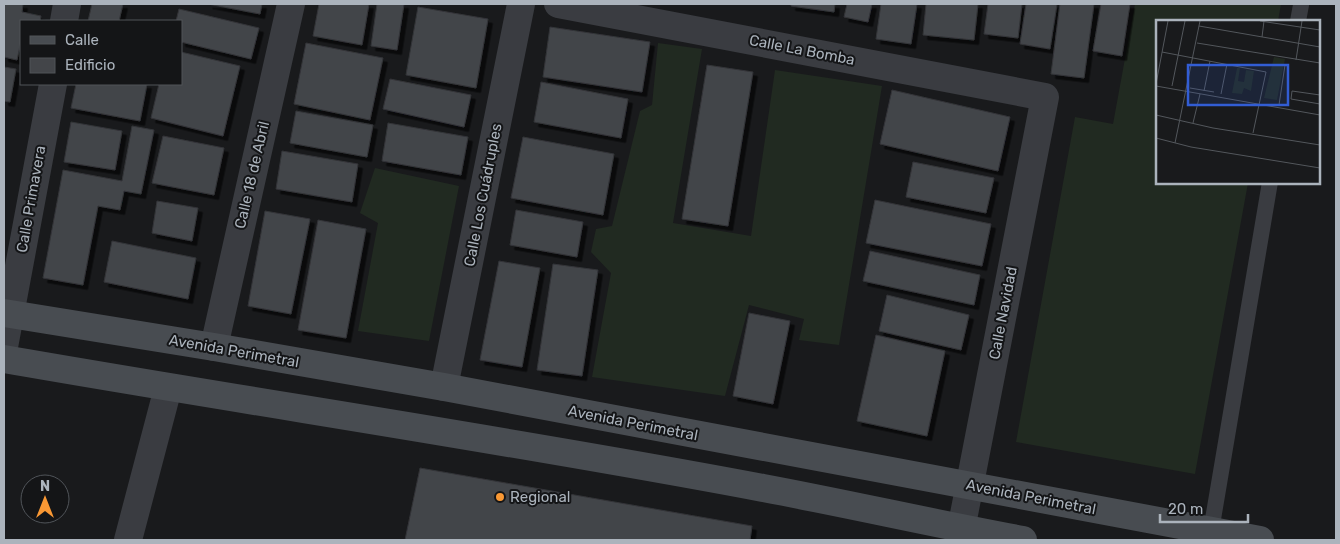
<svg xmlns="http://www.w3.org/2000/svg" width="1340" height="544" viewBox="0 0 1340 544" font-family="Rubik,sans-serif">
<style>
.grass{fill:#212a21}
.building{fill:#434549;stroke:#333438;filter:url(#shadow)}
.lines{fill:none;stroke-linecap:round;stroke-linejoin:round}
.service{stroke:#3a3c41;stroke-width:16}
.minor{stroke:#3a3c41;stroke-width:28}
.secondary{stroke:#484c51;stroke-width:28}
.poi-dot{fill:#f99834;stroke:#141517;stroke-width:2}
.labels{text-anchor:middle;stroke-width:4;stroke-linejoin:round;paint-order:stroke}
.street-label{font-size:15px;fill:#abb3bc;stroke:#141517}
.poi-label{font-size:15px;fill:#abb3bc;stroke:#141517;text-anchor:start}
.inset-road{fill:none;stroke:#53575c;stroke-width:1}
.view{fill:#325dd4;fill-opacity:0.15;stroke:#325dd4;stroke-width:2.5}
.inset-edge{fill:none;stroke:#abb3bc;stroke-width:2.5}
</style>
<defs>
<filter id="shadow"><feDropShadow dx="4.5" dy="4.5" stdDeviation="0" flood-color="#0009"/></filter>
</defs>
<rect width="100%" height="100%" fill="#191a1c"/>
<g class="grass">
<polygon points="1135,4 1281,4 1278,21 1158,21 1158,182 1248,183 1195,474 1016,442 1075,117 1113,124"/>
<polygon points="658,43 702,49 673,223 751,236 775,70 882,86 839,345 799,340 804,319 749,305 725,396 592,377 611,273 591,252 596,229 612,226 640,111 652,105"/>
<polygon points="375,168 459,186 429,341 358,331 378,223 360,213"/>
</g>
<g class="building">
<polygon points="4,4 23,4 22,12 41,16 40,21 21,21 21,41 17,60 4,57"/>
<polygon points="92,4 123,4 119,21 88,21"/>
<polygon points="208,4 262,4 260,14"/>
<polygon points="319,4 369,4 362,45 313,36"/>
<polygon points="377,4 404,4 397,50 371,46"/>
<polygon points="791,4 835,4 834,12 791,6"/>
<polygon points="847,4 872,4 868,22 844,17"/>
<polygon points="881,4 917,4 911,44 876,39"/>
<polygon points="926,4 978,4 974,40 923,35"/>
<polygon points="988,4 1022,4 1018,38 984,34"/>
<polygon points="1026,4 1057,4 1050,49 1020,44"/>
<polygon points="1060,4 1094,4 1084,78 1051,74"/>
<polygon points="1101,4 1130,4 1122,56 1093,51"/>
<polygon points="418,7 488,19 476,88 406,75"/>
<polygon points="179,9 259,28 251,59 181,42 181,21 176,21"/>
<polygon points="550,27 650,42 642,92 543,77"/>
<polygon points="306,43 383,58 370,120 294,104"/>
<polygon points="181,52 240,66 223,136 151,118 159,84 181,84"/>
<polygon points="707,65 753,72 728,226 682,219"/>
<polygon points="4,67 16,69 10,102 4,101"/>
<polygon points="390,79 471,95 464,127 383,109"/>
<polygon points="541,82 628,99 621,138 534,122"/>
<polygon points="76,84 147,84 140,121 71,108"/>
<polygon points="892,90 1010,117 998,171 880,144"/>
<polygon points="296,111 373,125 367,157 290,143"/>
<polygon points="71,122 122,131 115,170 64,162"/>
<polygon points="388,123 468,137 461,175 382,161"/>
<polygon points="132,126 154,130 141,194 124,191 120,210 98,206 83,285 43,278 63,170 122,181"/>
<polygon points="163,136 224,148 214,195 152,183"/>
<polygon points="523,137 614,154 603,215 511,198"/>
<polygon points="282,151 358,164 352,202 276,189"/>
<polygon points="913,162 994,178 986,213 906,197"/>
<polygon points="875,200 991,224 982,266 866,243"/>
<polygon points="157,201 198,208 192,241 152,233"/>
<polygon points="516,210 583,222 577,257 510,245"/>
<polygon points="265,211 310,219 291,314 248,306"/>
<polygon points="318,220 366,229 346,338 298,330"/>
<polygon points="112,241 196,258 188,299 104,282"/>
<polygon points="870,251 980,275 974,305 863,281"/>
<polygon points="499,261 540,268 522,367 480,360"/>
<polygon points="553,264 598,270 582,376 537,370"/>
<polygon points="887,295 969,315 961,350 879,331"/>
<polygon points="749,313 790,321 773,404 733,396"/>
<polygon points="876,335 945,351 927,436 857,421"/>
<polygon points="420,468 752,526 750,540 405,540"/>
</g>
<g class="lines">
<g class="service">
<polyline points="1298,21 1301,5"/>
<polyline points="1211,531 1270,182"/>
</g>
<g class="minor">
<polyline points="558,4 1045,97 959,540"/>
<polyline points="64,21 67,4"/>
<polyline points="4,347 53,84"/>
<polyline points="214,347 291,4"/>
<polyline points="444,387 521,4"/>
<polyline points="128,540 168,388"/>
</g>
<g class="secondary">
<polyline points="4,313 214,347 444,387 1260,540"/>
<path d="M 4,359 C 256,403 510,440 763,488 C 849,504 936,524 1023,540"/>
</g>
</g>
<circle class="poi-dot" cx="500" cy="497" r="5"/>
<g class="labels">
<g class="street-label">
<text transform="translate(802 50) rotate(11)" y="5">Calle La Bomba</text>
<text transform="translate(252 175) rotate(-77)" y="5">Calle 18 de Abril</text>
<text transform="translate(483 195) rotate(-79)" y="5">Calle Los Cuádruples</text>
<text transform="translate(31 199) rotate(-80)" y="5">Calle Primavera</text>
<text transform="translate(1003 313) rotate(-79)" y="5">Calle Navidad</text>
<text transform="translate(234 351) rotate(10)" y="5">Avenida Perimetral</text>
<text transform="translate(633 423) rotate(11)" y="5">Avenida Perimetral</text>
<text transform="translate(1031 497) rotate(11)" y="5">Avenida Perimetral</text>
</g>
<g class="poi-label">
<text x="510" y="502">Regional</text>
</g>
</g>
<g transform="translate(1156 20)">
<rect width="164" height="164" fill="#191a1c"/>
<path d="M 118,37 L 129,39 L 121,80 L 108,78 ZM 81,48 L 84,48 L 82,61 L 88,62 L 90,50 L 98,51 L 95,71 L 88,68 L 86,74 L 76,73 Z" fill="#212a21"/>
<path class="inset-road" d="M 104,1 L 164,10M 43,6 L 164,27M 106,17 L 108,1M 41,23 L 164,43M 6,32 L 110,52 L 97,113M 140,40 L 146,1M 0,64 L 12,1M 0,66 L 164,95M 16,66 L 29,1M 34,68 L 58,72M 48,71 L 54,41M 65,74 L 71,44M 164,75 L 136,71 L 135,79 L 164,84M 123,85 L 129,45M 0,95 L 57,108 L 164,125M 37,103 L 44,74M 0,118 L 35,127 L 164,148M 19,123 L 44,1"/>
<path class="view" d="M 32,45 L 132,45 L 132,85 L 32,85 Z"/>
<rect width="164" height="164" class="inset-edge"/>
</g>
<rect width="1340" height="544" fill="none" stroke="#abb3bc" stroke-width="10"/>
<rect x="20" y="20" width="162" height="65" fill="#141517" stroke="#505459"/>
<rect x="30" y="36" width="25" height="8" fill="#484c51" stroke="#505459"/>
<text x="65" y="45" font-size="15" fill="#abb3bc">Calle</text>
<rect x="30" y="58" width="25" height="15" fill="#434549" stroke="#505459"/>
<text x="65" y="70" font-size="15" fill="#abb3bc">Edificio</text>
<g transform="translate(45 499)"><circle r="24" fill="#141517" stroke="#505459"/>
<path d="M0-4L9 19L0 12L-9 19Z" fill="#f99834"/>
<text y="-8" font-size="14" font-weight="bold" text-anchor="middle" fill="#abb3bc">N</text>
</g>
<path d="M1160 514v8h88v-8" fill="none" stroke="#abb3bc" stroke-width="2.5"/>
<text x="1168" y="514" font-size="15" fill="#abb3bc" stroke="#141517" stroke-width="4" paint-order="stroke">20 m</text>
</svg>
